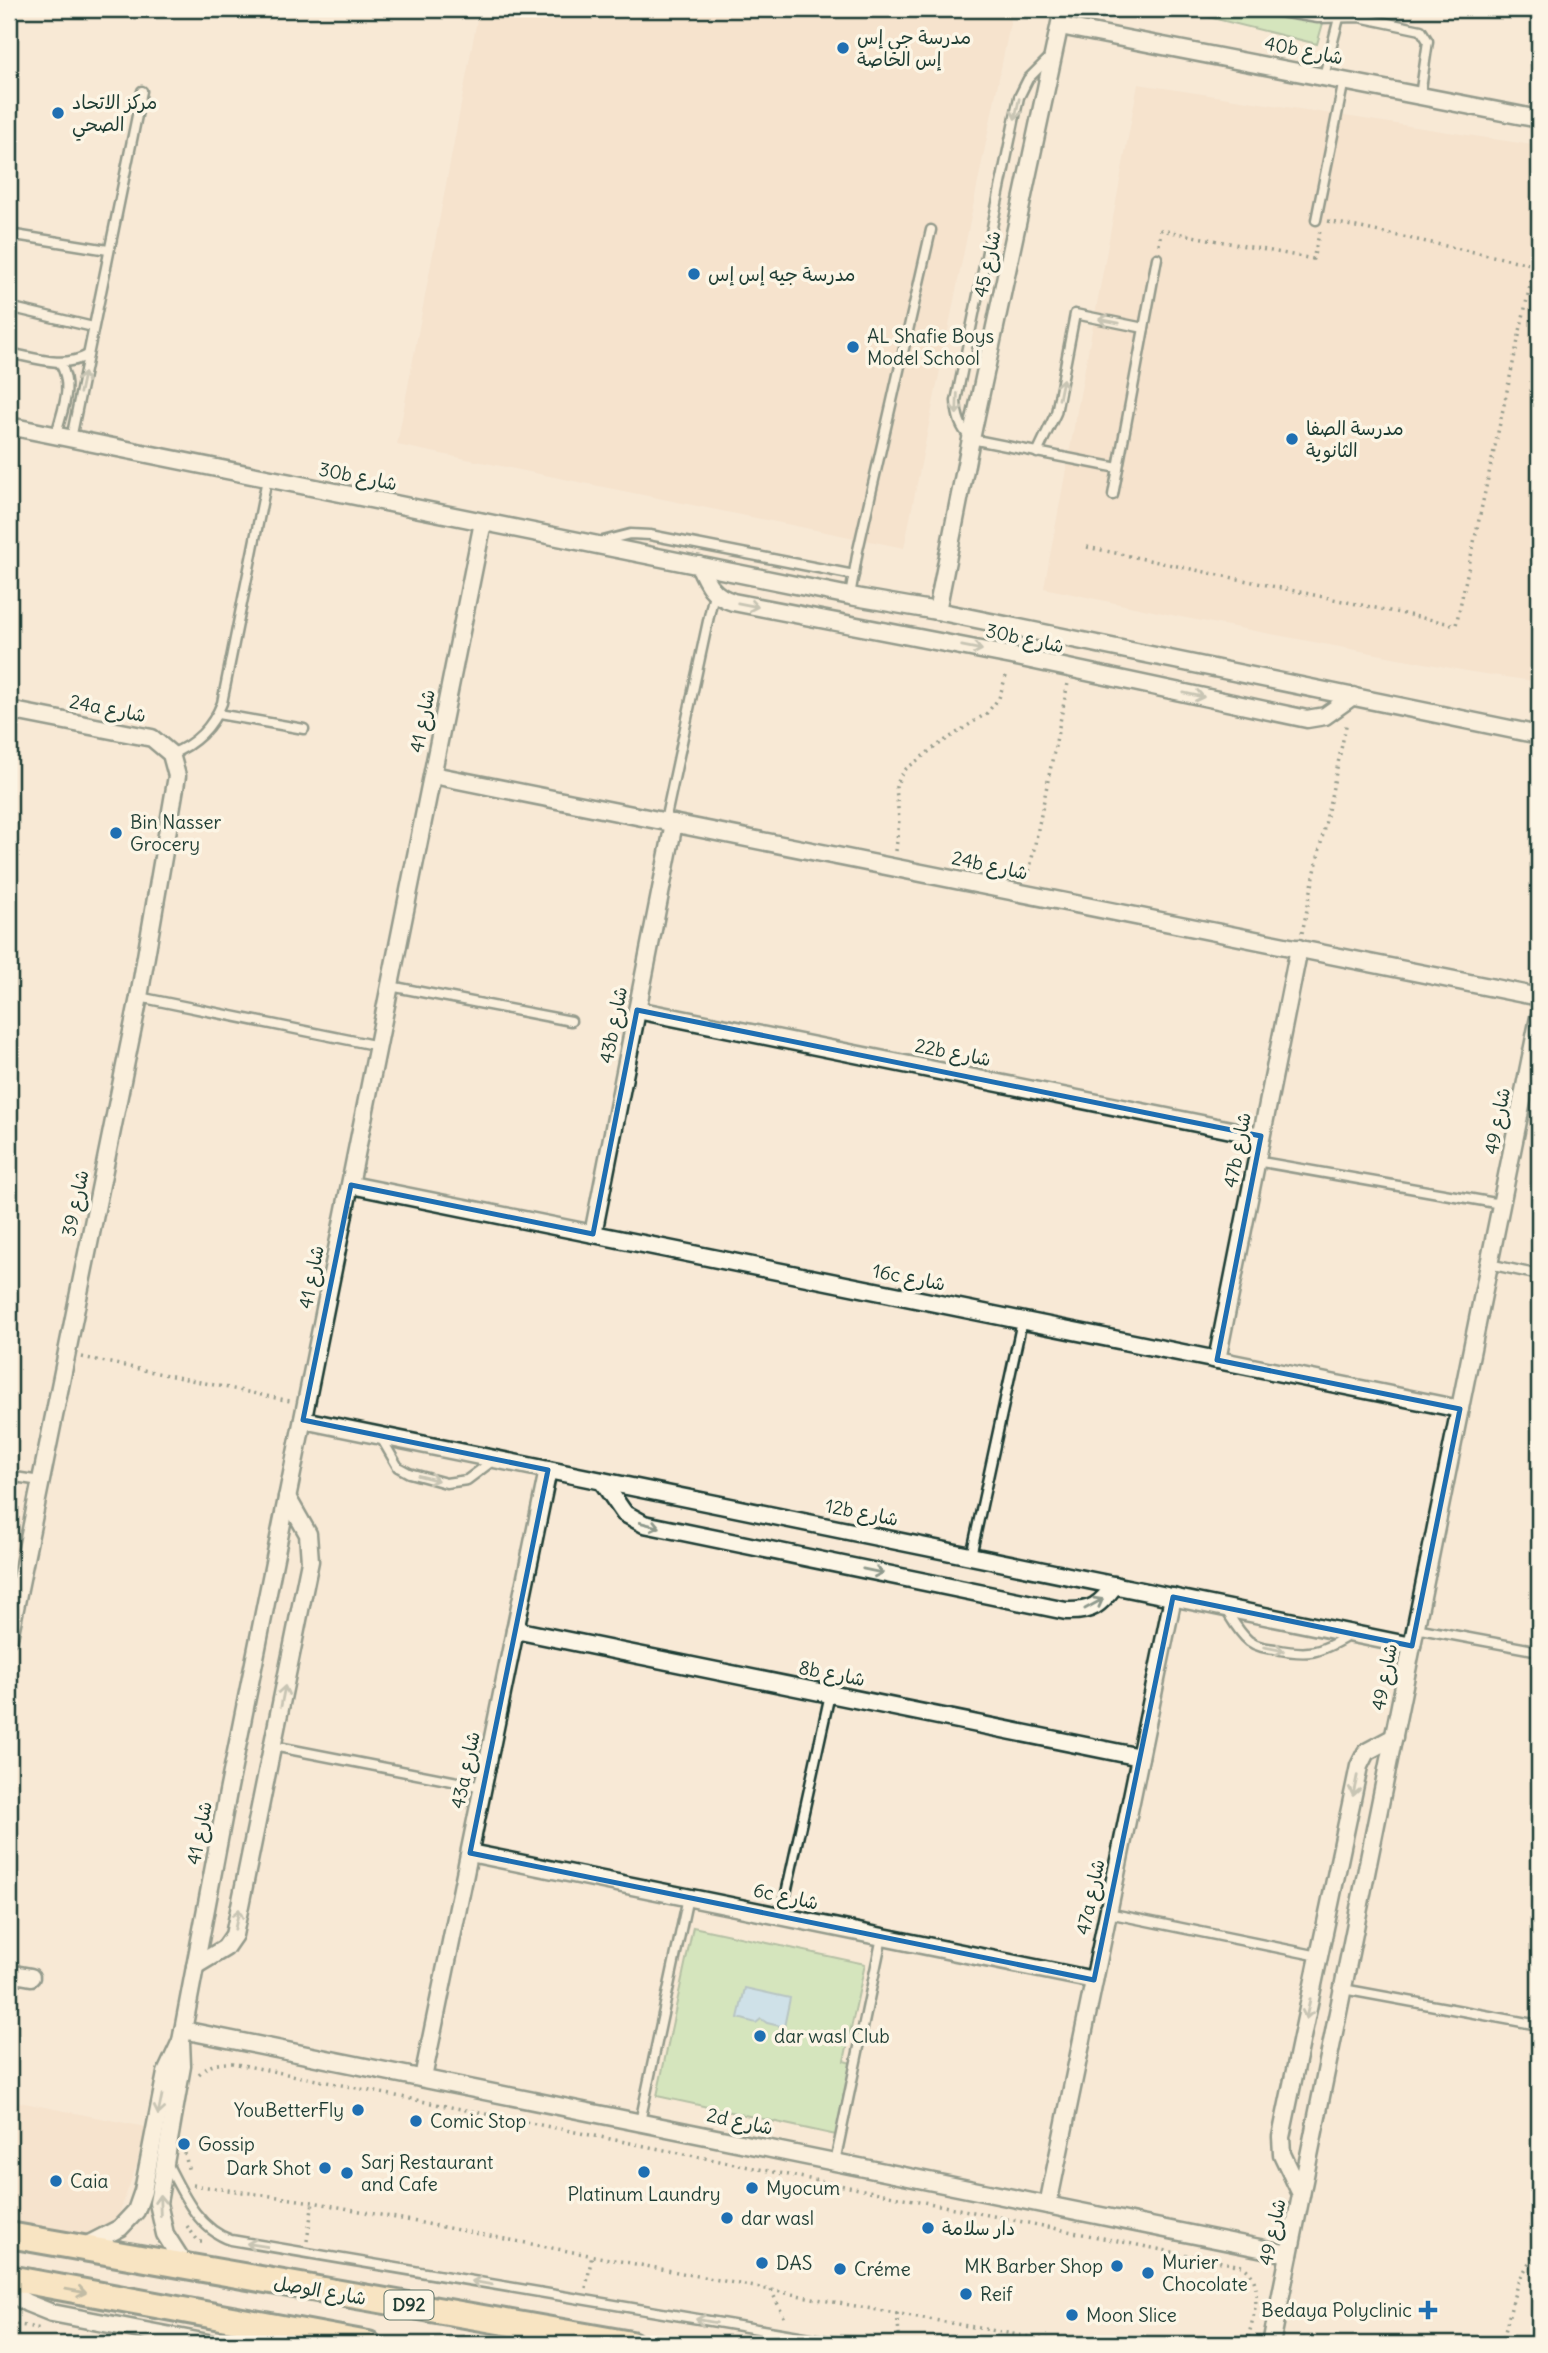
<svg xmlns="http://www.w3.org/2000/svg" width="1548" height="2353" viewBox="0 0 1548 2353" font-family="Delius,'Playpen Sans Arabic',sans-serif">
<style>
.built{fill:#f3dbc3}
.green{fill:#abdfa1;stroke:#658e6a;stroke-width:2}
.water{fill:#9ed7fe;stroke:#6b99ad;stroke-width:2}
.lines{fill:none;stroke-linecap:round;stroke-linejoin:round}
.lane-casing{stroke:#1f3d34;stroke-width:13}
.street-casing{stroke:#1f3d34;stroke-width:21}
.primary-casing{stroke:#1f3d34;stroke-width:30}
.path{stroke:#1f3d34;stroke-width:3.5;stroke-dasharray:2 5;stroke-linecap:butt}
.lane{stroke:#fcf5e5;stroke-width:8}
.street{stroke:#fcf5e5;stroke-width:16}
.primary{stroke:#f9deab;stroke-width:24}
.oneway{stroke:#8e998c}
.oneway2{stroke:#81856a}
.marked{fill:none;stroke:#1f6fb2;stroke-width:5;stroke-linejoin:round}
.poi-dot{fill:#1f6fb2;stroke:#fcf5e5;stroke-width:2.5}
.labels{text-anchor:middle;stroke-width:7;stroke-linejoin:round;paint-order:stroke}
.shield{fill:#fcf5e5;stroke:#617469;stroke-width:2}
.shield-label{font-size:18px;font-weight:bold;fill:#1f3d34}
.poi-label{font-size:19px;fill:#1f3d34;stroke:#fcf5e5;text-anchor:start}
.street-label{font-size:19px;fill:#1f3d34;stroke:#fcf5e5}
</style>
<rect width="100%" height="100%" fill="#f8e9d6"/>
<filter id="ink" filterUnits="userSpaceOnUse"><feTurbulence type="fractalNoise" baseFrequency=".0143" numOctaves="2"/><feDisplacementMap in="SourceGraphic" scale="14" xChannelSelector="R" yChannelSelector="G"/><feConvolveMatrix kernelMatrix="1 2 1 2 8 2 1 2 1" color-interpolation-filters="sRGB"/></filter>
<g filter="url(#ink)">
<g class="built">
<polygon points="479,9 1013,9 904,548 397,445"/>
<polygon points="1138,84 1539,146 1539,682 1472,672 1186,618 1044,588"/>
<polygon points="9,2100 146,2127 136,2167 113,2230 95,2253 9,2236"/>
</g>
<g class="green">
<polygon points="1176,9 1327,9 1317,44"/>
<polygon points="693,1927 865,1964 844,2061 851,2063 836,2135 657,2096"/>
</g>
<polygon class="water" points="745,1988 790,1998 784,2027 767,2023 761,2019 756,2023 738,2018"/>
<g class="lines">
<defs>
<g id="lane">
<polyline points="1259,9 1318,18 1359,17 1421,30 1428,41 1420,96"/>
<path d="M 1051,56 L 1028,79 L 1019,97 L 956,401 C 957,417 960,427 971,439 L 1118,468"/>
<polyline points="1324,76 1339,18"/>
<polyline points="1316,220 1344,80"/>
<polyline points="9,234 108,250"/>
<polyline points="9,307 93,327"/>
<path d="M 9,353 C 35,358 63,369 88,355"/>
<path d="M 56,435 C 62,410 74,387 60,363"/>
<polyline points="71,439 142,91"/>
<polyline points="1037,453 1056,413 1075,314 1144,328"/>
<polyline points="1113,495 1157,258"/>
<polyline points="599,542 630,534 650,535 854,575"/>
<polyline points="850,596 858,550 931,230"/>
<polyline points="218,714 304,729"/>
<path d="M 171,754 C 196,744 212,728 222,703 L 267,479"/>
<polyline points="665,821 714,593"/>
<polyline points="390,986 571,1021"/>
<polyline points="139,997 379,1046"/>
<polyline points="1256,1161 1501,1204"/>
<polyline points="1489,1264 1539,1275"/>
<polyline points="380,1436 398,1467 409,1473 446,1483 467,1480 495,1459"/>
<polyline points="9,1476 40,1481"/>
<polyline points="971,1556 1022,1321"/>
<path d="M 1226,1610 C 1233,1621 1239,1633 1249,1641 C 1257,1647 1266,1648 1275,1649 C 1309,1656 1319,1653 1348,1636"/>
<polyline points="1415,1628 1539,1651"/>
<polyline points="273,1746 483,1787"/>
<polyline points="1108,1913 1319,1956"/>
<polyline points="781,1916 830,1694"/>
<polyline points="1343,1989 1539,2025"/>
<polyline points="640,2122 688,1897"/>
<polyline points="835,2162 882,1937"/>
<path d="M 168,2165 C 183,2194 198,2229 231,2240 L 846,2344"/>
</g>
<g id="street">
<polyline points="1060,26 1539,119"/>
<polyline points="9,426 850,596 937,611 1539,735"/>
<path d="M 699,565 C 707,584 713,596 733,602 L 1012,656 L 1307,719 L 1325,716 L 1353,696"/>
<polyline points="937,611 971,439 1063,9"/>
<polyline points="9,710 152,738 171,754 177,776 139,997 9,1638"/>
<polyline points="433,775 1539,997"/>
<polyline points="637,1010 1261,1136"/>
<polyline points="351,1185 1460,1409"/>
<polyline points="593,1234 674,823"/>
<polyline points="1217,1360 1299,948"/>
<polyline points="303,1420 1412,1646"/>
<path d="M 602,1481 L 624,1513 L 644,1524 L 1066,1611 C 1092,1612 1100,1605 1115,1585"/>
<polyline points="515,1630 1140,1757"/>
<polyline points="470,1853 1094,1980"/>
<polyline points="195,1966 225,1948 234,1935 310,1561 308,1534 287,1497"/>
<polyline points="9,1973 31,1977"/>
<polyline points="183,2030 1289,2254"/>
<polyline points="423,2078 548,1470"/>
<polyline points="1301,2194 1282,2154 1281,2137 1359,1766 1366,1752 1394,1737"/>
<polyline points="1048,2205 1173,1597"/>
<polyline points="83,2247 120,2228 136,2211 143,2191 166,2073 181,2041"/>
<polyline points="186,2267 165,2234 158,2203 182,2066 181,2041 228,1792 483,522"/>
<polyline points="9,2292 27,2303 52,2313 213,2344"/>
<polyline points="1271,2344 1539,1017"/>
</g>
<g id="primary">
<polyline points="9,2235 631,2344"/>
<polyline points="9,2278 368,2344"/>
</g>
</defs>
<use href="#lane" class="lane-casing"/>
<use href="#street" class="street-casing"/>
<use href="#primary" class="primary-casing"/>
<g class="path">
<polyline points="1328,221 1535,265"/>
<polyline points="1159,245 1161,230 1313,259 1320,231"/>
<polyline points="1087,547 1456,625 1539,244"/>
<polyline points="896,851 899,820 896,787 900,777 906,769 935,747 987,713 999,698 1007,673"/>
<polyline points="1028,878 1068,683"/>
<polyline points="1302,933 1347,721"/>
<polyline points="82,1357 290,1401"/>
<path d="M 199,2074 C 209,2064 218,2063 232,2063 L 1242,2266 C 1268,2281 1251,2321 1247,2344"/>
<polyline points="185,2153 189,2173"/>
<polyline points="193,2185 313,2202 833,2302 1069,2344"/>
<polyline points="187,2226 199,2242 206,2242"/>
<polyline points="307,2241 313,2202"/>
<polyline points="586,2288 592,2255"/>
<polyline points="771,2290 785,2319"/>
<polyline points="897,2313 900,2344"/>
<polyline points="9,2323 42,2329"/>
<polyline points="1502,2344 1517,2284 1539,2245"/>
</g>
<use href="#lane" class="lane"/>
<use href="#street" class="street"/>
<use href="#primary" class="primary"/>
</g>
<defs><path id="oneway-shaft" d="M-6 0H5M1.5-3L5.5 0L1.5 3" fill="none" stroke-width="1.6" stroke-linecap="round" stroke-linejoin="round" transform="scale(1.75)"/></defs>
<g class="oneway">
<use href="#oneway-shaft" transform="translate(1017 109) rotate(102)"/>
<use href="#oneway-shaft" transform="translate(1109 321) rotate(-169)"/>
<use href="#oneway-shaft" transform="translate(82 383) rotate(-78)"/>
<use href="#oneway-shaft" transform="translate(1061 389) rotate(-79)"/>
<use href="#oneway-shaft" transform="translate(957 404) rotate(92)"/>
<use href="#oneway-shaft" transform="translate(748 605) rotate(11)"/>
<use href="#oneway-shaft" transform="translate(972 648) rotate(11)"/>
<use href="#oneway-shaft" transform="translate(1194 695) rotate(12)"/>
<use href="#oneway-shaft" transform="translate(428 1478) rotate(14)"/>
<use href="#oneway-shaft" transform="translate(650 1525) rotate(14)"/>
<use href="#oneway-shaft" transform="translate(873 1571) rotate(12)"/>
<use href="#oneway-shaft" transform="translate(1094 1604) rotate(-29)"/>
<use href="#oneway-shaft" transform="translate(1274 1649) rotate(11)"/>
<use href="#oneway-shaft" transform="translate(283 1696) rotate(-79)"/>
<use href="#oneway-shaft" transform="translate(1355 1786) rotate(102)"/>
<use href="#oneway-shaft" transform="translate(237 1919) rotate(-78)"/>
<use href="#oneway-shaft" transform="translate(1308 2009) rotate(102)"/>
<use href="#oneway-shaft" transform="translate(160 2105) rotate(101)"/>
<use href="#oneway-shaft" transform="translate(160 2205) rotate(-92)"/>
<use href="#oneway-shaft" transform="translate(257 2245) rotate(-171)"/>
<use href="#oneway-shaft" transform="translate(482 2283) rotate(-170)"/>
<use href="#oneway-shaft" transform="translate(706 2321) rotate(-170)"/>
</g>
<use class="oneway2" href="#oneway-shaft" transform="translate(76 2291) rotate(10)"/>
</g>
<path d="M0 0H1548V2353H0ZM 637,1010 L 1261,1136 L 1217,1360 L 1460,1409 L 1412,1646 L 1173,1597 L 1094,1980 L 470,1853 L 548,1470 L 303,1420 L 351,1185 L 593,1234 Z" fill="#f8e9d6" fill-opacity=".55" fill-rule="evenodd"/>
<path class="marked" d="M 637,1010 L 1261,1136 L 1217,1360 L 1460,1409 L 1412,1646 L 1173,1597 L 1094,1980 L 470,1853 L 548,1470 L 303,1420 L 351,1185 L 593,1234 Z"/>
<g class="poi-dot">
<circle cx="843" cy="48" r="7"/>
<circle cx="58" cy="113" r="7"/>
<circle cx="694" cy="274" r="7"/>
<circle cx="853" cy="347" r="7"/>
<circle cx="1292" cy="439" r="7"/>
<circle cx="116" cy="833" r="7"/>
<circle cx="760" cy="2036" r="7"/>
<circle cx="358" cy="2110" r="7"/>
<circle cx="416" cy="2121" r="7"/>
<circle cx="184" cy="2144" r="7"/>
<circle cx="325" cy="2168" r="7"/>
<circle cx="644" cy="2172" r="7"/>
<circle cx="347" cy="2173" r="7"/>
<circle cx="56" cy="2181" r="7"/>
<circle cx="752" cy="2188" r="7"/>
<circle cx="727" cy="2218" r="7"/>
<circle cx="928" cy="2228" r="7"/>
<circle cx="762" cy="2263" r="7"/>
<circle cx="1117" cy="2266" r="7"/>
<circle cx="840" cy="2269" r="7"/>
<circle cx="1148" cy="2273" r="7"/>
<circle cx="966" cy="2294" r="7"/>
<path d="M1424.5 2299.5h7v7h7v7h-7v7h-7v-7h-7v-7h7z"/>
<circle cx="1072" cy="2315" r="7"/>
</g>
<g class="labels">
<rect class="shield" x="384.5" y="2290.5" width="49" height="29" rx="5"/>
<g class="shield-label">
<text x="409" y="2311">D92</text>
</g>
<g class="poi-label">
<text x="857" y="44">مدرسة جي إس<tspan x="857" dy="22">إس الخاصة</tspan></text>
<text x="72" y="109">مركز الاتحاد<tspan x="72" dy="22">الصحي</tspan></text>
<text x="708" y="281">مدرسة جيه إس إس</text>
<text x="867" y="343">AL Shafie Boys<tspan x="867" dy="22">Model School</tspan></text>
<text x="1306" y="435">مدرسة الصفا<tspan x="1306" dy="22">الثانوية</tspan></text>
<text x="130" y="829">Bin Nasser<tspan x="130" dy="22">Grocery</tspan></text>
<text x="774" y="2043">dar wasl Club</text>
<text x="344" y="2117" text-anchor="end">YouBetterFly</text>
<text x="430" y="2128">Comic Stop</text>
<text x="198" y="2151">Gossip</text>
<text x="361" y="2169">Sarj Restaurant<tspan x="361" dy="22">and Cafe</tspan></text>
<text x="311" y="2175" text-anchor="end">Dark Shot</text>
<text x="70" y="2188">Caia</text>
<text x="766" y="2195">Myocum</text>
<text x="644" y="2201" text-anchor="middle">Platinum Laundry</text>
<text x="741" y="2225">dar wasl</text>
<text x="942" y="2235">دار سلامة</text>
<text x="1162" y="2269">Murier<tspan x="1162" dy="22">Chocolate</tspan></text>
<text x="776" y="2270">DAS</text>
<text x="1103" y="2273" text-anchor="end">MK Barber Shop</text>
<text x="854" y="2276">Créme</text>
<text x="980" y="2301">Reif</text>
<text x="1412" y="2317" text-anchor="end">Bedaya Polyclinic</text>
<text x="1086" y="2322">Moon Slice</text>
</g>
<g class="street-label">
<text transform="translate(1304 50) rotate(11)" y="7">40b شارع</text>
<text transform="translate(987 264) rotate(-78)" y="7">شارع 45</text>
<text transform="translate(358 476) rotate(11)" y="7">30b شارع</text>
<text transform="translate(1025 638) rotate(12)" y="7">30b شارع</text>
<text transform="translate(108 708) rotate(11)" y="7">24a شارع</text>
<text transform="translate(422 721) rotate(-79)" y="7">شارع 41</text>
<text transform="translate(990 865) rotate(12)" y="7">24b شارع</text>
<text transform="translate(613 1025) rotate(-79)" y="7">43b شارع</text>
<text transform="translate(953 1052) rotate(11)" y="7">22b شارع</text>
<text transform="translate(1497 1121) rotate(-79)" y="7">شارع 49</text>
<text transform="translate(1237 1150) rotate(-79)" y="7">47b شارع</text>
<text transform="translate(75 1203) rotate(-78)" y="7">شارع 39</text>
<text transform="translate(311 1277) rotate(-79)" y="7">شارع 41</text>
<text transform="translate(909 1277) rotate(11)" y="7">16c شارع</text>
<text transform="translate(862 1512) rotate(11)" y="7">12b شارع</text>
<text transform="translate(832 1673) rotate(11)" y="7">8b شارع</text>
<text transform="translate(1384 1677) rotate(-79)" y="7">شارع 49</text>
<text transform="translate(465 1770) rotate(-78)" y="7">43a شارع</text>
<text transform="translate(199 1833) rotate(-79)" y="7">شارع 41</text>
<text transform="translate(786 1896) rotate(12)" y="7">6c شارع</text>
<text transform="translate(1090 1897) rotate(-78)" y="7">47a شارع</text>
<text transform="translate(740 2121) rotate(12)" y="7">2d شارع</text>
<text transform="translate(1272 2232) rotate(-78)" y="7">شارع 49</text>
<text transform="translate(320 2290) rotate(10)" y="7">شارع الوصل</text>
</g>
</g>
<rect width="1548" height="2353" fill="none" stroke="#fcf5e5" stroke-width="35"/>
<rect x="18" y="18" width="1513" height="2318" fill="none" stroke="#1f3d34" stroke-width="2.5" filter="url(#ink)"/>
</svg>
